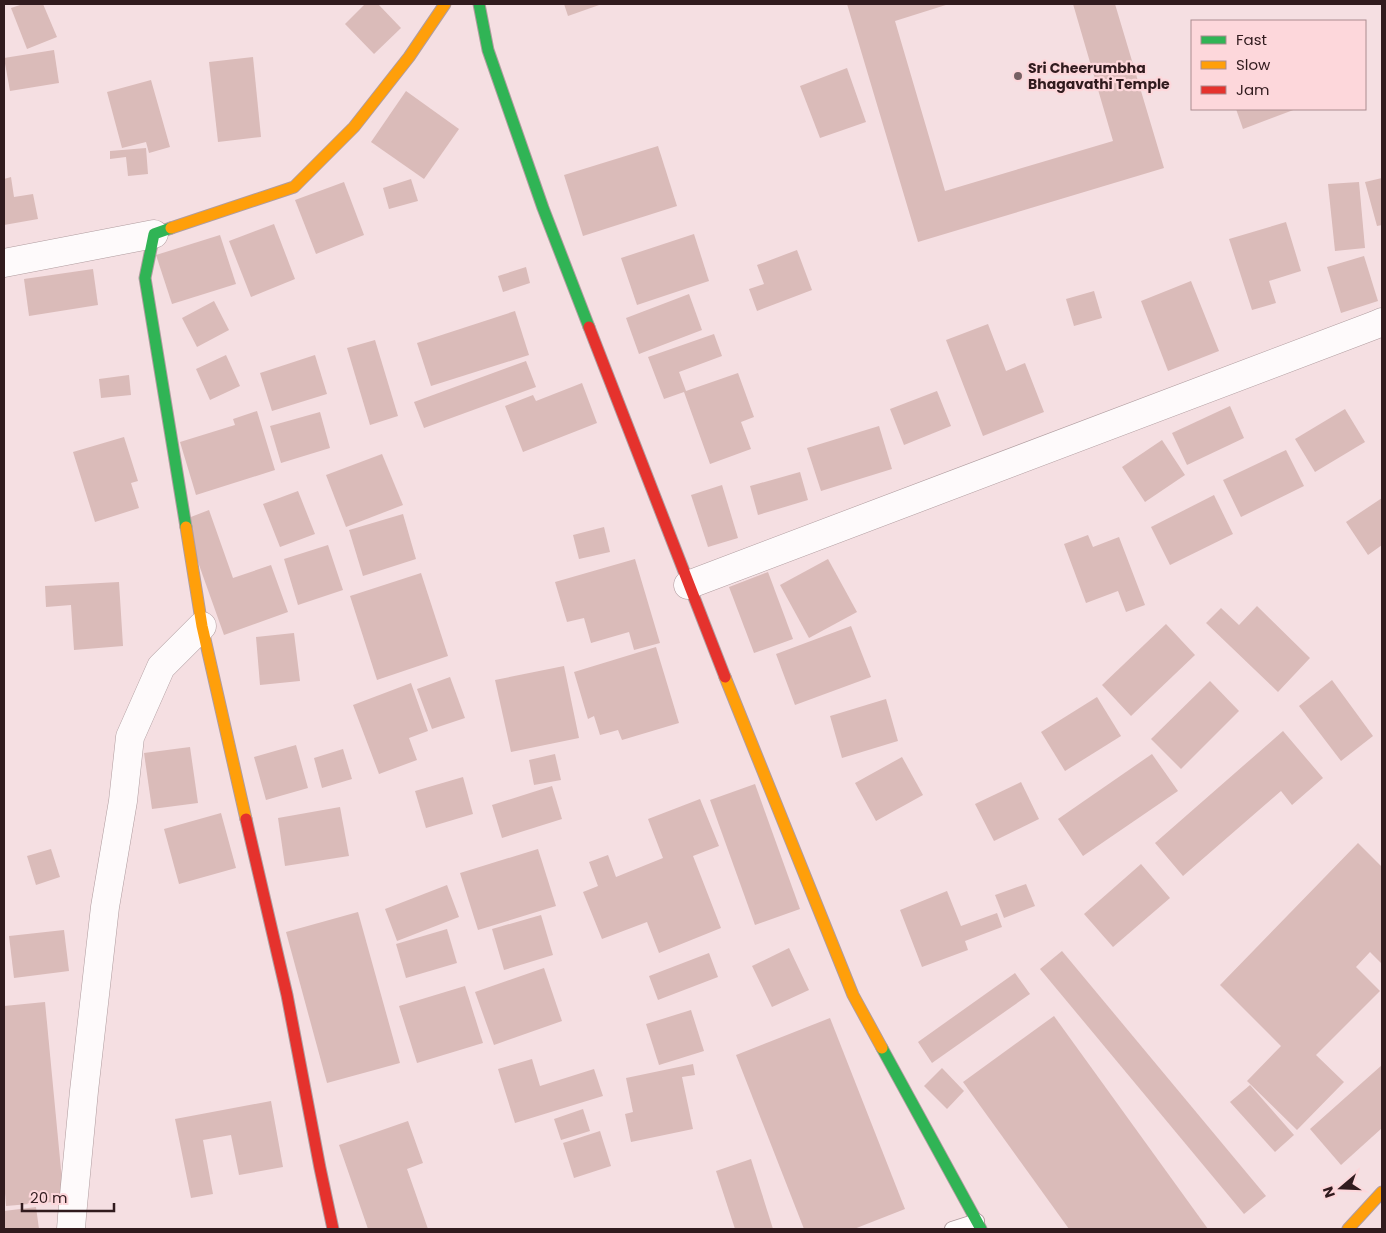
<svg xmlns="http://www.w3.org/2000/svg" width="1386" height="1233" viewBox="0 0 1386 1233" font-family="Poppins,sans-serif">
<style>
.building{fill:#dabbb9}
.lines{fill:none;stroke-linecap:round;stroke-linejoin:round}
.lane-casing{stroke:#b09c9f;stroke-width:16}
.street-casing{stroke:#b09c9f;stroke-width:29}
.fast-casing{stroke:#b09c9f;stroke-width:13}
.slow-casing{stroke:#b09c9f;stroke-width:13}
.jam-casing{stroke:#b09c9f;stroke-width:13}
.lane{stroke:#fefafb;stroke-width:14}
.street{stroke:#fefafb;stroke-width:28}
.fast{stroke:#30b455;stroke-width:11}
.slow{stroke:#ff9f0a;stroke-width:11}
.jam{stroke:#e5322d;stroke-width:11}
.poi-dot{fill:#766063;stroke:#fdd7db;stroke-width:2}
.labels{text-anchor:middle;stroke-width:4.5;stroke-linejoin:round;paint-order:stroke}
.poi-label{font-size:14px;font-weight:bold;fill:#311b1e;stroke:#fdd7db;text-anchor:start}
</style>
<rect width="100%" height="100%" fill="#f5dfe2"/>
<g class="building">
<polygon points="23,4 43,4 57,37 27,49 11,8"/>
<polygon points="365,4 378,4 401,28 374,54 345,24"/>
<polygon points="564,4 602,4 568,16"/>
<polygon points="847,4 949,4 895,21 945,191 1113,141 1073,4 1115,4 1164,168 918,242"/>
<polygon points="54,50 59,83 10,91 4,58"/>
<polygon points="253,57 261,137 218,142 209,62"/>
<polygon points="847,68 866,122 820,138 800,86"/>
<polygon points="151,80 170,147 149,153 146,142 122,148 107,92"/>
<polygon points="406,91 459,129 424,179 371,142"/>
<polygon points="1236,109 1296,109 1243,129"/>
<polygon points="658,146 677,206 583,236 564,175"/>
<polygon points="146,148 148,174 128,176 126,157 110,159 110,151"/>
<polygon points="11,177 14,197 33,194 38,219 4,225 4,179"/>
<polygon points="1382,178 1382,225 1377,226 1365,182"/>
<polygon points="411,179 418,201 389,209 383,188"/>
<polygon points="344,182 364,235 316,254 295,200"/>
<polygon points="1359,182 1365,248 1335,251 1328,184"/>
<polygon points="1286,222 1301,271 1269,281 1276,303 1252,310 1229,239"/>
<polygon points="274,224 295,279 251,297 229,241"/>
<polygon points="694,234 709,281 637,305 621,258"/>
<polygon points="220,235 236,284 172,304 156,255"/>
<polygon points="797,250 812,290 757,311 749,289 764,284 757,265"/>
<polygon points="1364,256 1378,301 1341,313 1327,267"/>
<polygon points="526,267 530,283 503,292 498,276"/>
<polygon points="93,269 98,305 29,316 24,279"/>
<polygon points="1191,281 1219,351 1168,371 1141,301"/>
<polygon points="1094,291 1102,318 1074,326 1066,299"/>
<polygon points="689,294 702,330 639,354 626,318"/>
<polygon points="214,301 229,330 197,347 182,318"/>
<polygon points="515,311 529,355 431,386 417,343"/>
<polygon points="988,324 1006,371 1025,363 1044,412 983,436 946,340"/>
<polygon points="714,334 722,356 679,372 686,391 738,373 754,417 741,422 751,449 710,464 684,392 664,399 648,357"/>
<polygon points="375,340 398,416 370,425 347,348"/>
<polygon points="226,355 240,386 210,400 196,369"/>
<polygon points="315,355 327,394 272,411 260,373"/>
<polygon points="526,361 536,387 424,428 414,402"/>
<polygon points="129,375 131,395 101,398 99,379"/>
<polygon points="582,383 597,423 523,452 505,406 533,395 536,401"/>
<polygon points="937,391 951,426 904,445 890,409"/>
<polygon points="1230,406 1244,438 1187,465 1172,433"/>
<polygon points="1345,409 1365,442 1315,472 1295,439"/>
<polygon points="257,411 275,470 196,495 180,442 235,425 233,419"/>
<polygon points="320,412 330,448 281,463 270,426"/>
<polygon points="879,426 892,469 821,491 807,448"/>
<polygon points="124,437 138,481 131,483 139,508 95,522 73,452"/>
<polygon points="1162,440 1185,475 1145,502 1122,467"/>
<polygon points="1286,450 1304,486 1241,517 1223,480"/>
<polygon points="382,454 403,505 346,527 326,475"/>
<polygon points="800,472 808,500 758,515 750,486"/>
<polygon points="722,485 738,538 708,547 691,495"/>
<polygon points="298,491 315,534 280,547 263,504"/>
<polygon points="1214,495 1233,534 1170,565 1151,527"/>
<polygon points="1382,498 1382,545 1368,555 1346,522"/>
<polygon points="209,510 233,578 271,565 288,612 224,635 183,520"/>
<polygon points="403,514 416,559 363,576 349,530"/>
<polygon points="604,527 610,552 579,559 573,535"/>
<polygon points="1088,535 1093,547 1119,537 1145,605 1126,612 1118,591 1086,603 1064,544"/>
<polygon points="328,545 343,590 298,605 284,559"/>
<polygon points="635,559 660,643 634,650 629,632 591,643 584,618 567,622 555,582"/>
<polygon points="828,559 857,612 809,638 780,585"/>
<polygon points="768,572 793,639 754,653 729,587"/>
<polygon points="421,573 448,656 377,680 350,596"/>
<polygon points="119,582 123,646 74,650 71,605 46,607 45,586"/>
<polygon points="1257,606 1310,658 1278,692 1206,623 1221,608 1239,625"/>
<polygon points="1166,624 1195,655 1131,716 1102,685"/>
<polygon points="851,626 871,677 795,705 776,654"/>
<polygon points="294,633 300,681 260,685 256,637"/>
<polygon points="656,647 679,723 622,740 618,730 600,735 594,716 588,719 574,672"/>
<polygon points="564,666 579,738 511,752 495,680"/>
<polygon points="450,677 465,718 432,729 417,689"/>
<polygon points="1332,680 1373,736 1341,761 1299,706"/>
<polygon points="1210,681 1239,711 1181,769 1151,739"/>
<polygon points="411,683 428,731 409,738 417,760 379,774 353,705"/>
<polygon points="1097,697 1121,736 1065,771 1041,732"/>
<polygon points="886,699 898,741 842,758 830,716"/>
<polygon points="1283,731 1323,778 1292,805 1281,791 1183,876 1155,843"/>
<polygon points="296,745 308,788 266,800 254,757"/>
<polygon points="190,747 198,803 152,809 144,753"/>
<polygon points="343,749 352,779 322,788 314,758"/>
<polygon points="555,754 561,780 534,785 529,760"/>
<polygon points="1152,754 1178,791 1083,856 1058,819"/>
<polygon points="902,757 923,795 876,821 855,783"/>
<polygon points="463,777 473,814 426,828 415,791"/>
<polygon points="1021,782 1039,819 994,841 975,804"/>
<polygon points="755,784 800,909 755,925 710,800"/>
<polygon points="552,786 562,819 502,838 492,805"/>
<polygon points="700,799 719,846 693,856 721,928 659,953 647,922 602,939 583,892 598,886 589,862 608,855 616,877 663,858 648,819"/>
<polygon points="340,807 349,856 285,866 278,818"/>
<polygon points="221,813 236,868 179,884 164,829"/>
<polygon points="1358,843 1382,867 1382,964 1370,952 1356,967 1380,991 1316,1055 1344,1082 1297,1130 1247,1081 1281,1046 1220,985"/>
<polygon points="51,849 60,877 36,885 27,856"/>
<polygon points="538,849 556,906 478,930 460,873"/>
<polygon points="1141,864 1170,898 1113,947 1084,914"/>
<polygon points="1026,884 1035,906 1004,918 995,895"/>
<polygon points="447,885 459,917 397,941 385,909"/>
<polygon points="947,891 961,926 997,913 1002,927 965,941 968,950 922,967 900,910"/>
<polygon points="358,912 400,1063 327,1083 286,932"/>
<polygon points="541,915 553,955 504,970 492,929"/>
<polygon points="447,929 457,963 406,978 396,944"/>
<polygon points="64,930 69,971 14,978 9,936"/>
<polygon points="789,948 809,990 772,1007 752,966"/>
<polygon points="1062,951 1266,1196 1244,1214 1040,969"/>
<polygon points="709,953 718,977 658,1000 649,976"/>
<polygon points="544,968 562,1021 494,1045 475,992"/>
<polygon points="1015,973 1030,994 932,1063 918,1042"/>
<polygon points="465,986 483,1043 417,1063 399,1006"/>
<polygon points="45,1002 64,1201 6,1206 4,1180 4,1006"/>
<polygon points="691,1010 704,1051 659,1065 646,1024"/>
<polygon points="1054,1016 1208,1229 1069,1229 963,1082"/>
<polygon points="830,1018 905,1209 854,1229 804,1229 736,1055"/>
<polygon points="532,1059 540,1086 594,1069 603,1096 515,1123 498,1069"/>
<polygon points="693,1064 695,1075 682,1077 693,1129 631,1142 625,1114 633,1112 626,1078"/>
<polygon points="1382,1065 1382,1128 1341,1165 1310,1129"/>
<polygon points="942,1068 964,1091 947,1109 924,1086"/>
<polygon points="1250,1085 1294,1135 1275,1152 1230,1102"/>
<polygon points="271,1101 283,1167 239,1175 231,1135 203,1140 213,1194 191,1198 175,1119"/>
<polygon points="583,1109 590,1131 561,1140 554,1119"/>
<polygon points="408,1121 423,1163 407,1169 428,1229 368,1229 339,1145"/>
<polygon points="600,1131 611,1166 574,1178 563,1143"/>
<polygon points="751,1159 773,1229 735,1229 716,1171"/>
<polygon points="36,1207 39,1229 5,1229 4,1211"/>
</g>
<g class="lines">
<defs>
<polyline id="lane" points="952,1229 977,1221"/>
<g id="street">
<polyline points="4,263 154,234"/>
<polyline points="688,585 1375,325 1382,322"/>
<polyline points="71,1229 72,1216 84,1091 105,907 123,801 130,737 161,667 202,626"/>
</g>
<g id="fast">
<polyline points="479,4 488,50 543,208 589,327"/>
<polyline points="171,228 154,234 145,278 186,527"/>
<polyline points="882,1048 981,1229"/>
</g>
<g id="slow">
<polyline points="171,228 294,187 354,127 409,57 445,4"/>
<polyline points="186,527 202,626 246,819"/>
<polyline points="725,677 853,995 882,1048"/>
<polyline points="1348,1229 1382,1192"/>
</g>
<g id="jam">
<polyline points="589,327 725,677"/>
<polyline points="246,819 287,995 320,1168 333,1229"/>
</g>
</defs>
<use href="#lane" class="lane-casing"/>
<use href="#street" class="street-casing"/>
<use href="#fast" class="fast-casing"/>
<use href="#slow" class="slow-casing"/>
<use href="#jam" class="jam-casing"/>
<use href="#lane" class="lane"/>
<use href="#street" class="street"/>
<use href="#fast" class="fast"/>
<use href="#slow" class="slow"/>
<use href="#jam" class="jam"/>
</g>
<circle class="poi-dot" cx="1018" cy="76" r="5"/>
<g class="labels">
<g class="poi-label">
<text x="1028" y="73">Sri Cheerumbha<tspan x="1028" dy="16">Bhagavathi Temple</tspan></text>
</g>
</g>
<rect width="1386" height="1233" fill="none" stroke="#311b1e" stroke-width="10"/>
<rect x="1191" y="20" width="175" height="90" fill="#fdd7db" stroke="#ab8c8f"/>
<rect x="1201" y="36" width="25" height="8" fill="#30b455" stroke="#ab8c8f"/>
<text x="1236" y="45" font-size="15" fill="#311b1e">Fast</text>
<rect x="1201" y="61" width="25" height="8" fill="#ff9f0a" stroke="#ab8c8f"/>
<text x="1236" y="70" font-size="15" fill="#311b1e">Slow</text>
<rect x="1201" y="86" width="25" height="8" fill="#e5322d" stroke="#ab8c8f"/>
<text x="1236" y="95" font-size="15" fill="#311b1e">Jam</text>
<g transform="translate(1341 1188) rotate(251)" stroke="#fdd7db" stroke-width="4" paint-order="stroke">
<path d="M0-4L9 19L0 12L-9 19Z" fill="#311b1e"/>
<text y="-8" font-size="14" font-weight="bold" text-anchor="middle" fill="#311b1e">N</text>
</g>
<path d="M22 1203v8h92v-8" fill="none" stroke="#311b1e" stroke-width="2.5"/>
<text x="30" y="1203" font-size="15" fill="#311b1e" stroke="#fdd7db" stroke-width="4" paint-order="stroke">20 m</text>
</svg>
